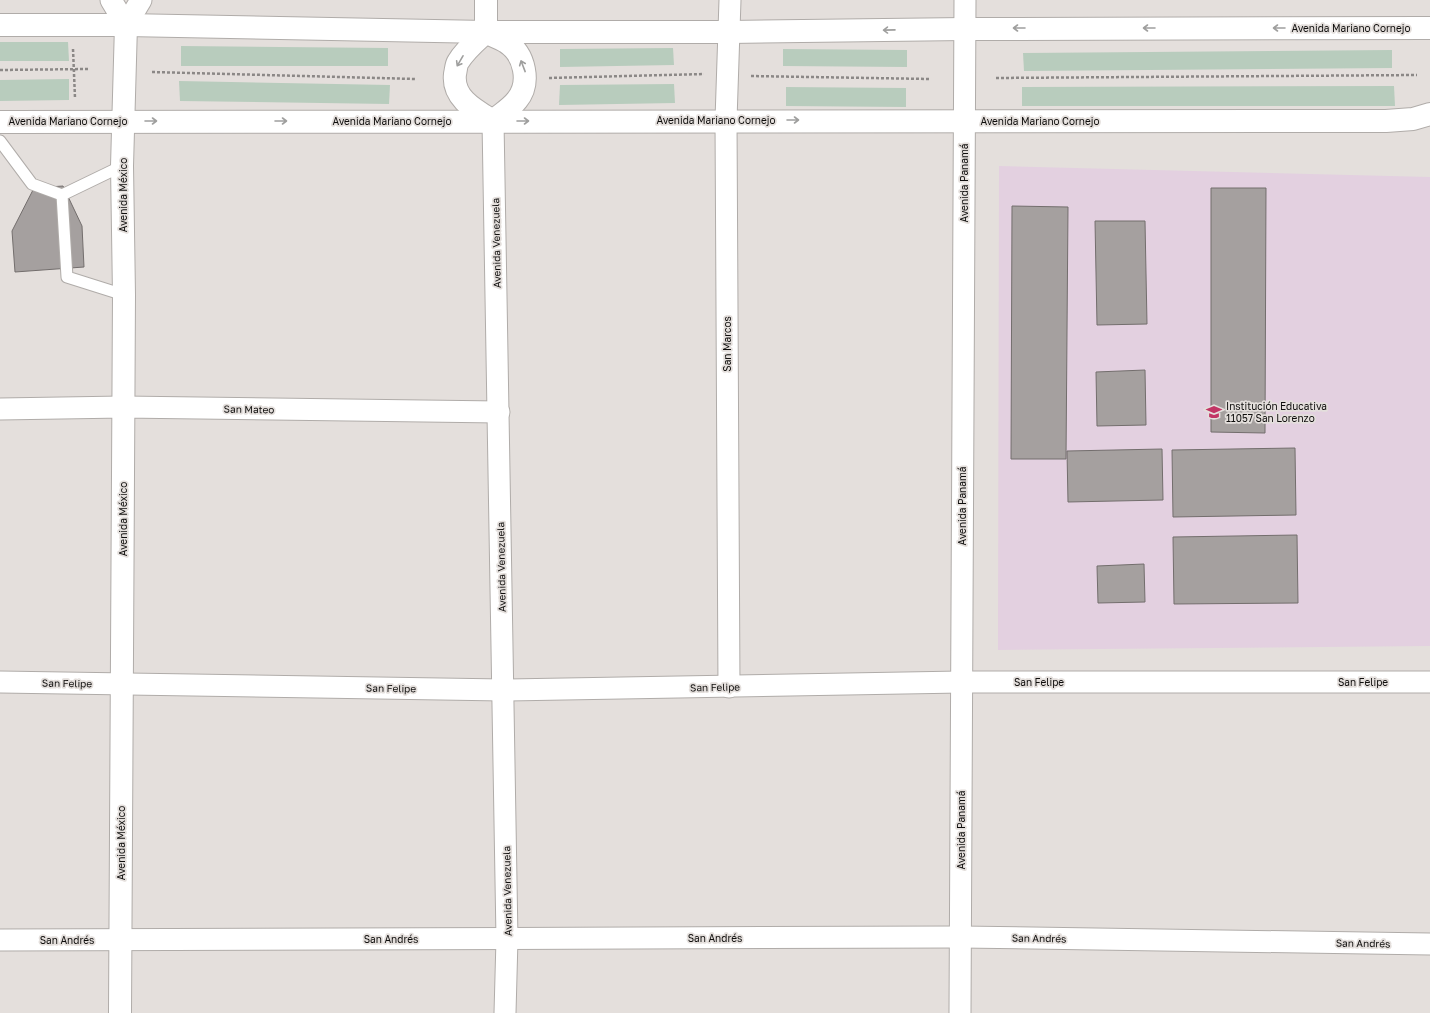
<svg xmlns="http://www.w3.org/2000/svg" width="1430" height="1013" viewBox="0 0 1430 1013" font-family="'Golos Text',sans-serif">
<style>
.education{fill:#e3d0e0}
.green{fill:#b8ccbd}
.building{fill:#a5a09f;stroke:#736e6d}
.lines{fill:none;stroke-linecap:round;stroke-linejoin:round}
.service-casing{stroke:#b0aca9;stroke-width:13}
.minor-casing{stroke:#b0aca9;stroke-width:23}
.tertiary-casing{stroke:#b0aca9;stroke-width:24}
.path{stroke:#8b8886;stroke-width:2.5;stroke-dasharray:3 2;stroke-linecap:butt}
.service{stroke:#fff;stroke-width:11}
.minor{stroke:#fff;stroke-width:21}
.tertiary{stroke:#fff;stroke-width:22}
.oneway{stroke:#9f9f9e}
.labels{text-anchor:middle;stroke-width:3.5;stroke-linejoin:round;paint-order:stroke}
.street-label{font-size:10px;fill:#0f0e0d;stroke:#e4dfdc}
.poi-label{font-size:10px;fill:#0f0e0d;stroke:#e4dfdc;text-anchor:start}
</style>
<rect width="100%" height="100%" fill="#e4dfdc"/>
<polygon class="education" points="999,166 1430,177 1430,646 998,650"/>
<g class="green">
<polygon points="0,42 68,42 69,61 0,61"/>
<polygon points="181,46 388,48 388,66 181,66"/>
<polygon points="673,48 674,65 560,67 560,49"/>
<polygon points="783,49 907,50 907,67 783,66"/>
<polygon points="1392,50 1392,68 1024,71 1023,53"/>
<polygon points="69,79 69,100 0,101 0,80"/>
<polygon points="179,81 390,85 389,104 180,101"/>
<polygon points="674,84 675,103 559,105 560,85"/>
<polygon points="1394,86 1395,106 1022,106 1022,87"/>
<polygon points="786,87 906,88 906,107 786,106"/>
</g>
<g class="building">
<polygon points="63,186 82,226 84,267 15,272 12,231 34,188"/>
<polygon points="1211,188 1266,188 1265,433 1211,432"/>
<polygon points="1012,206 1068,207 1066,459 1011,459"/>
<polygon points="1095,221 1145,221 1147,324 1097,325"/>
<polygon points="1145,370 1146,425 1097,426 1096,372"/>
<polygon points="1295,448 1296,515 1173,517 1172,450"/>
<polygon points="1162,449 1163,500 1068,502 1067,451"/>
<polygon points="1297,535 1298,603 1174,604 1173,537"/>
<polygon points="1144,564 1145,602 1098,603 1097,566"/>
</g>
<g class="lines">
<defs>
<g id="service">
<polyline points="0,141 32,184 62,195"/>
<polyline points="122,166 62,195 67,277 124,295"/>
</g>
<g id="minor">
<polyline points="111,0 126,25 141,0"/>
<polyline points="493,121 507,939 505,1013"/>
<polyline points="0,409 123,407 499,412"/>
<polyline points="0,682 503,690 961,682 1430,682"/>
<polyline points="729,687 726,120 730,0"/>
<polyline points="0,940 960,937 1430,944"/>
<polyline points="960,1013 965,0"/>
</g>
<g id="tertiary">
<path d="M 486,0 L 486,32 C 476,41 465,50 458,62 C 456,65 456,70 455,74 C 452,98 475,110 493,121 C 501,114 511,108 517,100 C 531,83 525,54 506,42 C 500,38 493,36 487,33"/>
<polyline points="0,25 126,25 486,32 729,32 965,29 1430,28"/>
<polyline points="0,122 1386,121 1413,119 1430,114"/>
<polyline points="120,1013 124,295 122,166 126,25"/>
</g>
</defs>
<use href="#service" class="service-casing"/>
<use href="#minor" class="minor-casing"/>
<use href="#tertiary" class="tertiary-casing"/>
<g class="path">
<polyline points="73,49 75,98"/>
<polyline points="0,70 88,69"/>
<polyline points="152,72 416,79"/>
<polyline points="751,76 931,79"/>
<polyline points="549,78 704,74"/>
<polyline points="996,78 1417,75"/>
</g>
<use href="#service" class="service"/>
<use href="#minor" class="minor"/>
<use href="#tertiary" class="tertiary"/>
</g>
<defs><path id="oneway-shaft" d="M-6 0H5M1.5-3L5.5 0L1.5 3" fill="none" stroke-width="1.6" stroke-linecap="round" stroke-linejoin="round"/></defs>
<g class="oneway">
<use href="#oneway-shaft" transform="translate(1019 28) rotate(180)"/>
<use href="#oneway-shaft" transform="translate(1149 28) rotate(180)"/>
<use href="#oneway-shaft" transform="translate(1279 28) rotate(180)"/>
<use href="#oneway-shaft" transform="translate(889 30) rotate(179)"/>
<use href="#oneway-shaft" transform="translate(460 61) rotate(120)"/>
<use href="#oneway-shaft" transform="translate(523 66) rotate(-111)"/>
<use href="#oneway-shaft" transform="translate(793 120)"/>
<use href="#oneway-shaft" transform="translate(151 121)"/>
<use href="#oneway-shaft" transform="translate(281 121)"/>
<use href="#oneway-shaft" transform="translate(523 121)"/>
</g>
<defs>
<symbol id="school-bare" viewBox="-9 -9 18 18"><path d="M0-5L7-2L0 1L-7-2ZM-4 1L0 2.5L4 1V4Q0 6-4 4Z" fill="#c23565" stroke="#e4dfdc" stroke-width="2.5" paint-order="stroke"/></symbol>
</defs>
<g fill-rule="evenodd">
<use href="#school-bare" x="1203" y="401" width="22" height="22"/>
</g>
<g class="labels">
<g class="street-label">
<text x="1351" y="32">Avenida Mariano Cornejo</text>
<text x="716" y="124">Avenida Mariano Cornejo</text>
<text x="68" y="125">Avenida Mariano Cornejo</text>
<text x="392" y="125">Avenida Mariano Cornejo</text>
<text x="1040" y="125">Avenida Mariano Cornejo</text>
<text transform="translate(964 183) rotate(-90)" y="4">Avenida Panamá</text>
<text transform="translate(123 195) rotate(-90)" y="4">Avenida México</text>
<text transform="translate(496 243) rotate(-91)" y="4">Avenida Venezuela</text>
<text transform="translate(727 344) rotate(-90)" y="4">San Marcos</text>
<text transform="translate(249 409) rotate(1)" y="4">San Mateo</text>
<text transform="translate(962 506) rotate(-90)" y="4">Avenida Panamá</text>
<text transform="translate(123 519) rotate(-90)" y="4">Avenida México</text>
<text transform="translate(501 567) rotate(-91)" y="4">Avenida Venezuela</text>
<text x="1039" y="686">San Felipe</text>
<text x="1363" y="686">San Felipe</text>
<text transform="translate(67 683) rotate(1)" y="4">San Felipe</text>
<text transform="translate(715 687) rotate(-1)" y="4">San Felipe</text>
<text transform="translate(391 688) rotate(1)" y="4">San Felipe</text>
<text transform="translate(961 830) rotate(-90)" y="4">Avenida Panamá</text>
<text transform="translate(121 843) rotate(-90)" y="4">Avenida México</text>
<text transform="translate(507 891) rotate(-91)" y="4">Avenida Venezuela</text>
<text x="715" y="942">San Andrés</text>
<text transform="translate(1039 938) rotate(1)" y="4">San Andrés</text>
<text x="391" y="943">San Andrés</text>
<text x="67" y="944">San Andrés</text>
<text transform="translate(1363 943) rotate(1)" y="4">San Andrés</text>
</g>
<g class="poi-label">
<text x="1226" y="410">Institución Educativa<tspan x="1226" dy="12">11057 San Lorenzo</tspan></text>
</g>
</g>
</svg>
